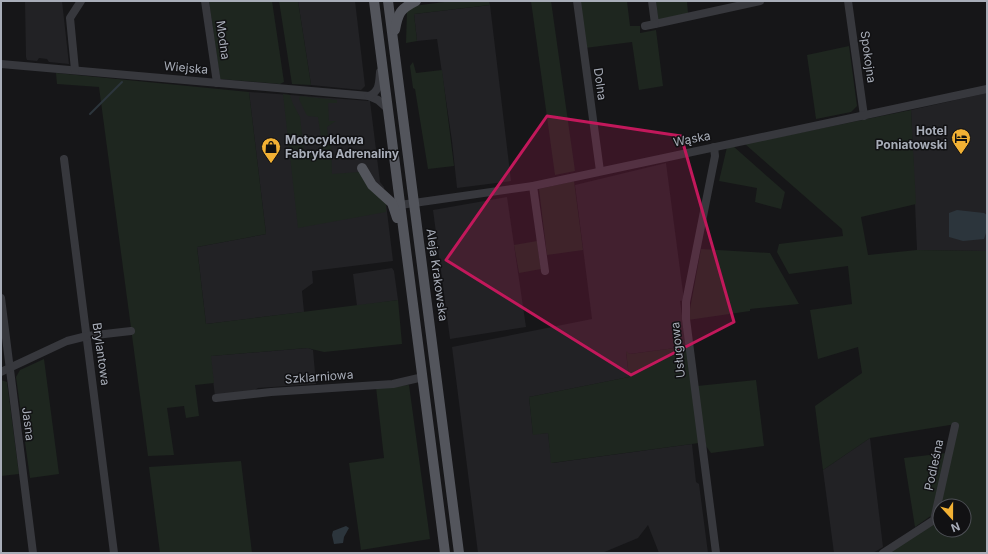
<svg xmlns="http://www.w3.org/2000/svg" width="988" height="554" viewBox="0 0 988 554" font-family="Inter,sans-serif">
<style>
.built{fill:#222225}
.green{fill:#1e261f;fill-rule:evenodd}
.water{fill:#2c353c}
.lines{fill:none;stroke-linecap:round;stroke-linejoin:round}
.stream{stroke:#2c353c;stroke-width:2}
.minor{stroke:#37383d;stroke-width:8}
.major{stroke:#53555c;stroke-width:10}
.marked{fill:#c2185b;fill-opacity:0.2;stroke:#c2185b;stroke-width:3;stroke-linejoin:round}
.labels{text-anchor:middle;stroke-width:3;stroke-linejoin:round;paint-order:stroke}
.street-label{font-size:12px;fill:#a8adb8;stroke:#111113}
.poi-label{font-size:12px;font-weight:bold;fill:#a8adb8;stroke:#111113;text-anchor:end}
</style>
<rect width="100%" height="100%" fill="#161618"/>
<g class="built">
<polygon points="25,1 62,1 69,64 49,62 47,59 39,58 37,61 27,60 26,57"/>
<polygon points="298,1 355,1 365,86 361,90 311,85"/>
<polygon points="490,5 511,181 457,188 452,141 437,39 417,41 414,14"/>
<polygon points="249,92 370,101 380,182 384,187 393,261 312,271 313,283 302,291 304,312 206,324 197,247 266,234"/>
<polygon points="987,93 987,251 917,250 911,110"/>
<polygon points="666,163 684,300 680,301 686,344 683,347 630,354 626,352 629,377 529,397 533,434 548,433 552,463 692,444 696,482 699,484 708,553 659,553 648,525 638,538 602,553 478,553 452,347 592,319 575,185"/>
<polygon points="507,197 526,327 450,339 433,210"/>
<polygon points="392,268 394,271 398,300 357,306 353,274"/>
<polygon points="308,348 313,350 316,384 258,388 251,393 215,396 210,356"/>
<polygon points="870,438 883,547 873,553 834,553 823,470"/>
</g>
<g class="green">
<polygon points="209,1 272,1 284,82 280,84 220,79"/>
<polygon points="279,1 298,1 311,85 292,84"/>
<polygon points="452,1 489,1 490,5 414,14 417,41 406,43 407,11 413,6"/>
<polygon points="531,1 551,1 575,171 555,175"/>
<polygon points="580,1 627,1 630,26 640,26 640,33 656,30 663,86 639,90 632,42 585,48"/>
<polygon points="656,1 687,1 688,13 658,20"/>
<polygon points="849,46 857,106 851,112 816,119 807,55"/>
<polygon points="413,62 416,73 442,70 454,166 428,169 415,89 413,88 410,66"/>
<polygon points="56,73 249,92 266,234 197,247 206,324 398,300 402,344 324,352 307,348 211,356 214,383 195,385 199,416 186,418 184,406 167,408 174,455 148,456 99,87 57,84"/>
<polygon points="283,94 290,95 293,104 300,117 304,152 318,150 323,144 331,143 332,174 359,172 386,200 386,212 298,228"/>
<polygon points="300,96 337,100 337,103 328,103 329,121 336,121 327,127 328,137 321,138 318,117 308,116 306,114 299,99"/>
<path d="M 911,110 L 916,204 L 861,217 L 868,255 L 917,250 L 987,251 L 987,553 L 888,553 L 935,523 L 956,424 L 870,438 L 823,470 L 815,406 L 862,373 L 858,347 L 818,359 L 810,310 L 852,304 L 848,266 L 789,274 L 777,252 L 779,244 L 843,236 L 842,229 L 745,144 ZM 940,506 L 964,506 L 964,530 L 940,530 Z"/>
<polygon points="733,146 785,192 781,209 755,202 757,188 719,181 727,147"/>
<polygon points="574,181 583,250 547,255 539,189"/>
<polygon points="537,241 541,269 519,273 514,245"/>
<polygon points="701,249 770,253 799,304 750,309 750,311 688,320"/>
<polygon points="686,344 699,443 551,463 548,433 533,435 529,397 629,377 626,351 630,354 683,347"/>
<polygon points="44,359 59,474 30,478 16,377 20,370"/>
<polygon points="1,380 7,382 19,474 1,476"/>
<polygon points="756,380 764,446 711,453 706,446 697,386"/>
<polygon points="409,385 430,539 361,550 349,463 384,458 376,387"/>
<polygon points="946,453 932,515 915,527 904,458"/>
<polygon points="241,461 252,553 160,553 149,467"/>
</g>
<g class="water">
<polygon points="957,210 984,213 987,215 987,230 984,239 963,241 949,237 949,213"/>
<polygon points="346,526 349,528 344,537 343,543 334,544 332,535 333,531"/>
</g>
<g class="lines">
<polyline class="stream" points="90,114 122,82"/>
<g class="minor">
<polyline points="205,1 217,83"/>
<polyline points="577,1 600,171"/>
<polyline points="652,1 655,24 760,1"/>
<polyline points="848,1 864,116"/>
<polyline points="645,26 655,24"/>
<polyline points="1,64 369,96 378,100 387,108"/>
<polyline points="75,70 70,18 81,1"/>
<path d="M 369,96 C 380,91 379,83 380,72"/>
<polyline points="714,147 715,156 686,302 686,319 716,553"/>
<polyline points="64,159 114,553"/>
<polyline points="533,186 545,271"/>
<polyline points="400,205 533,186 987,89"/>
<polyline points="1,298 33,553"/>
<polyline points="1,372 67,341 87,336 131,331"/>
<polyline points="216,398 271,392 393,384 423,377"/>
<polyline points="883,553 934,520 955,426"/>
</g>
<g class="major">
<polyline points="374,1 445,553"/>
<polyline points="388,1 459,553"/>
<path d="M 395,30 C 398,13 400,9 416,1"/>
<polyline points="362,168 372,185 392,203 397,218"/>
</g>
</g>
<path class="marked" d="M 547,116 L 681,136 L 734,322 L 631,375 L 446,260 Z"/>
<defs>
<symbol id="hotel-pin" viewBox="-11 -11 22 30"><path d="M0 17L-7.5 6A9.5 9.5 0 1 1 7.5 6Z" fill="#f2b134" stroke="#111113"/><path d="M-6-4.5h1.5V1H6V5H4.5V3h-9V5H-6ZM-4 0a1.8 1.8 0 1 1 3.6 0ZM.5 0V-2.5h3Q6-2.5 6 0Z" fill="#111"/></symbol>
<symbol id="shop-pin" viewBox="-11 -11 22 30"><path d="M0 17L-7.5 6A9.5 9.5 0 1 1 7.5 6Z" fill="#f2b134" stroke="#111113"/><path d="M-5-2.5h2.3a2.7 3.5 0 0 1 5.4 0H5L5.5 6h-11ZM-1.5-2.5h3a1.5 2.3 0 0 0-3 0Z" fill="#111"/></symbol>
</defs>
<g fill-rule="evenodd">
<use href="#hotel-pin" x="950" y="127" width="22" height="30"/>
<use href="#shop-pin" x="260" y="136" width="22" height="30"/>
</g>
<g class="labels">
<g class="street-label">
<text transform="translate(223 40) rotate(82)" y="4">Modna</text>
<text transform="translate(868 57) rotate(82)" y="4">Spokojna</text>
<text transform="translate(186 68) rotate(5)" y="4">Wiejska</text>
<text transform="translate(600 84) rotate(82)" y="4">Dolna</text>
<text transform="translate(692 139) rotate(-11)" y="4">Wąska</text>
<text transform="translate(437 275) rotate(82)" y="4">Aleja Krakowska</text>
<text transform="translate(678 350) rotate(-96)" y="4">Usługowa</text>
<text transform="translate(101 354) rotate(82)" y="4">Brylantowa</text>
<text transform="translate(319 377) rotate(-4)" y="4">Szklarniowa</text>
<text transform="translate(28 424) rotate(83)" y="4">Jasna</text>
<text transform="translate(934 465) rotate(-78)" y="4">Podleśna</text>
</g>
<g class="poi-label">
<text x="947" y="135">Hotel<tspan x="947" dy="14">Poniatowski</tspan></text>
<text x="285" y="144" text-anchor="start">Motocyklowa<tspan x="285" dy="14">Fabryka Adrenaliny</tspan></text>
</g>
</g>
<rect width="988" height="554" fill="none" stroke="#a8adb8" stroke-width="4"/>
<g transform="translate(952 518) rotate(159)"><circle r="19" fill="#111113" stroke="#4d4f55"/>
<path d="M0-3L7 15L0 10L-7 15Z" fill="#f2b134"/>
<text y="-6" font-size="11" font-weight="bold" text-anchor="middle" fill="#a8adb8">N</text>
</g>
</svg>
